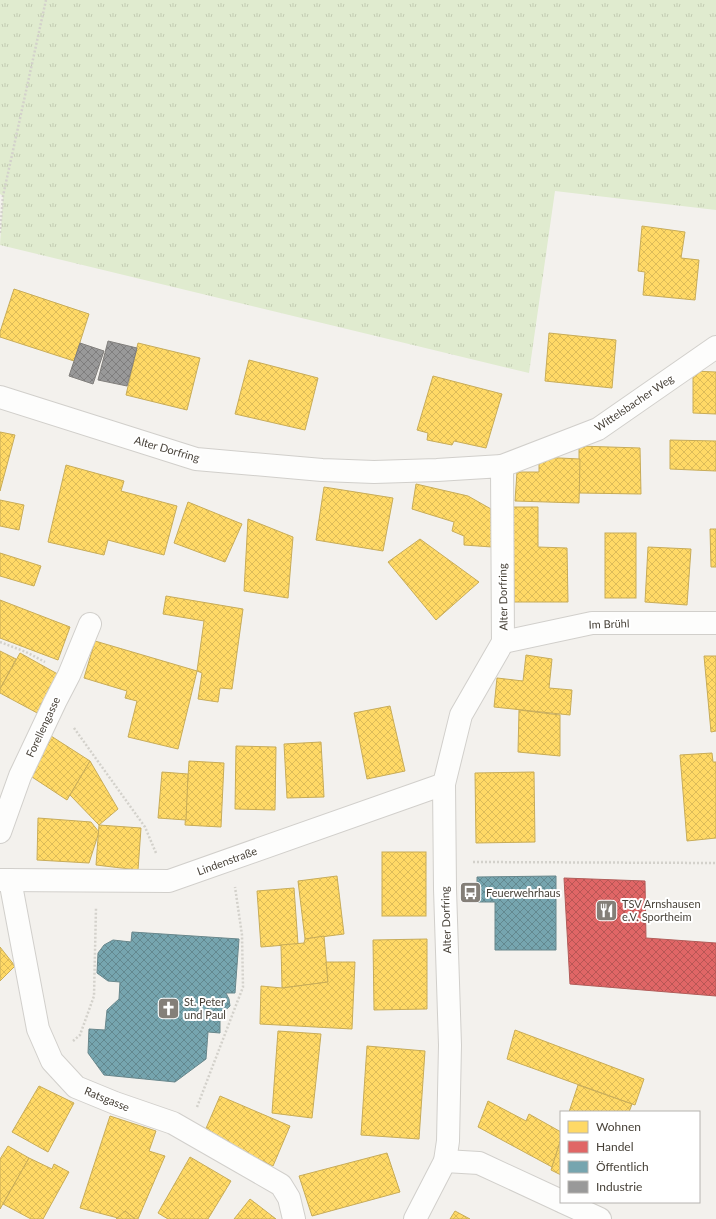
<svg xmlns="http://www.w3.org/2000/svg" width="716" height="1219" viewBox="0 0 716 1219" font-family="Lato,sans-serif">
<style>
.grass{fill:url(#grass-tufts)}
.homes{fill:url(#homes-cross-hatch);stroke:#c8ac58}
.shops{fill:url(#shops-cross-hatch);stroke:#b25b58}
.public{fill:url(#public-cross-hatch);stroke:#68878c}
.industry{fill:url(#industry-cross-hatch);stroke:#817f7c}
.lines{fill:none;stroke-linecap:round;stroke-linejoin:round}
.minor-casing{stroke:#d1cfcb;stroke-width:24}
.path{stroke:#d3d1cb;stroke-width:2.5;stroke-dasharray:2 2;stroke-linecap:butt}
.minor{stroke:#fdfdfc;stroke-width:22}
.labels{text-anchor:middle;stroke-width:4;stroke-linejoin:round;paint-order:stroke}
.street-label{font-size:11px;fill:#484239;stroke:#fff}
.poi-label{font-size:11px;fill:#484239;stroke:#fff;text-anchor:start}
</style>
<defs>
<pattern id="grass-tufts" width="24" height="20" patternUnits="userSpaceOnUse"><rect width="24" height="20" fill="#e0ebcf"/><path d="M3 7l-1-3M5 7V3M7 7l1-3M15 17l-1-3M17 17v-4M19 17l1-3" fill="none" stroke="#c2cbb2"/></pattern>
<pattern id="homes-cross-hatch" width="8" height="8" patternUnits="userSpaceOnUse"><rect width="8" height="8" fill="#ffd966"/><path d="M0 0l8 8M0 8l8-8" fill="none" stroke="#dcbb59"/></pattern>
<pattern id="shops-cross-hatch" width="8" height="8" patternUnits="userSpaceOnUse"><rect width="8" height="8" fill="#e06666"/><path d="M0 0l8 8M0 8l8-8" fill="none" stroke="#b85655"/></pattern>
<pattern id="public-cross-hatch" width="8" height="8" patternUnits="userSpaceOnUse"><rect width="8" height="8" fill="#76a5af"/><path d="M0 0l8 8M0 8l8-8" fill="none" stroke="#63888f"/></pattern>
<pattern id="industry-cross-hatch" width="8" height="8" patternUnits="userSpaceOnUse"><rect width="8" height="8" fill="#999"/><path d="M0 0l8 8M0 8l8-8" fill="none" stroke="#7f7e7e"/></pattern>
</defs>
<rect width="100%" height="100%" fill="#f3f1ed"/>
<polygon class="grass" points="0,0 716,0 716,210 555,191 529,373 0,245 3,196 0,194"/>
<g class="homes">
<polygon points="642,226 685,232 681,258 699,260 695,300 643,295 645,272 638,271"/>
<polygon points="14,289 89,314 74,361 0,337 0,332"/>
<polygon points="549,333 616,340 612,388 545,381"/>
<polygon points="138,343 200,358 187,410 126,395"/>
<polygon points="249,360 318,378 305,430 235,414"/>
<polygon points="693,371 716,372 716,414 693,413"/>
<polygon points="433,376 502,394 486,448 454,441 452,445 427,440 428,433 417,430"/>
<polygon points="0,432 15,435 0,491"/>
<polygon points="670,440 716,441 716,471 670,469"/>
<polygon points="579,446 640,448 641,494 579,493"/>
<polygon points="539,457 580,459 579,503 515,501 517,472 539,472"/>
<polygon points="66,465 124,481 121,491 177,506 164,555 108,540 104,555 48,542"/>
<polygon points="416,484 468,496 491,509 492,547 464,545 464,536 452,531 454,522 412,509"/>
<polygon points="324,487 393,498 383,551 316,540"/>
<polygon points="0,500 24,505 19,530 0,526"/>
<polygon points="188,502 242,524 225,562 174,543"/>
<polygon points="513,507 538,507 538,547 567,548 568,602 514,602"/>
<polygon points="248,519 293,537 288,598 244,591"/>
<polygon points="710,529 716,529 716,567 711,567"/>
<rect x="605" y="533" width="31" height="65"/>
<polygon points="420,539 479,582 436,620 388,562"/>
<polygon points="648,547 691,549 687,605 645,602"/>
<polygon points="0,553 41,566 34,586 0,576"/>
<polygon points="166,596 243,609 232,689 220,688 218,702 198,699 202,673 197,671 204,621 163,614"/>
<polygon points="0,600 70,627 58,660 0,638"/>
<polygon points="95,641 197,671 178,749 128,737 137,701 125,698 127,691 84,678"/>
<polygon points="0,651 16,659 0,689"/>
<polygon points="20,653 63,677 41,715 0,693 0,689"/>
<polygon points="526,655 552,659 549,688 572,690 570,715 494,707 497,678 523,681"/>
<polygon points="704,656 716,656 716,731 711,732"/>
<polygon points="390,706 405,771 367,779 354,713"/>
<polygon points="519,710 560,715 560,756 518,752"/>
<polygon points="51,736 90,761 67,800 29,775"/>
<polygon points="321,742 324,797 287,798 284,744"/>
<polygon points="236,746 276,747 275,810 235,809"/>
<polygon points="712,753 713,762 716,762 716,838 687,841 680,755"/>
<polygon points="90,761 118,809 99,825 70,795"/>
<polygon points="189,761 224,763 221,827 185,825"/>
<polygon points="162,772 188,774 186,820 158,818"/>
<polygon points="534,772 535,842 476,843 475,773"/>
<polygon points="38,818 91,822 99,832 89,863 37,860"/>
<polygon points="99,825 141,828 138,870 96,865"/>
<rect x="382" y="852" width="44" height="64"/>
<polygon points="337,876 344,934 305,939 298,881"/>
<polygon points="294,888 298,944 261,947 257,891"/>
<polygon points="324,936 328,982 282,988 281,945 304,943 305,939"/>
<polygon points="427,939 427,1009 374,1010 373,940"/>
<polygon points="0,947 15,966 0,981"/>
<polygon points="326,962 355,962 352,1029 260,1024 261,986 282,988 328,982"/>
<polygon points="515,1030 644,1079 635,1105 507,1059"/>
<polygon points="278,1031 321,1034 312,1118 272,1113"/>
<polygon points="367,1046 425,1051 419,1139 361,1135"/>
<polygon points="578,1085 632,1104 629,1112 569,1112"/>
<polygon points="39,1086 74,1103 48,1152 12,1132"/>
<polygon points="220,1096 290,1126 273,1166 204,1133"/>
<polygon points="488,1101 526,1121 529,1114 561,1132 561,1139 552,1167 478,1127"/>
<polygon points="110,1116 156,1131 149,1151 165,1156 138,1219 135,1219 125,1211 118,1218 80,1208"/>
<polygon points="561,1139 561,1175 551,1170"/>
<polygon points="8,1146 29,1158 0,1209 0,1159"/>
<polygon points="387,1153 400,1192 312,1216 299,1176"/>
<polygon points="190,1157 231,1181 208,1219 168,1219 158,1213"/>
<polygon points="29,1158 52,1169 54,1164 69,1172 43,1219 31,1219 3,1204"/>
<polygon points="250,1199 276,1219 234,1219"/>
<polygon points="125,1211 135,1219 116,1219"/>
<polygon points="455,1211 470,1219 450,1219"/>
</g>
<polygon class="shops" points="564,878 645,881 646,938 716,943 716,996 570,984"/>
<g class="public">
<polygon points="556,876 556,950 495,950 495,902 477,902 477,877"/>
<polygon points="132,932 239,939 235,993 226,993 229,999 230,1006 220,1015 220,1033 208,1032 206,1059 175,1082 104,1075 88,1053 89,1029 105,1030 107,1010 119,999 120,982 108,981 97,973 98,953 104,945 113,940 131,942"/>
</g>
<g class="industry">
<polygon points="108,341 137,348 127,386 98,380"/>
<polygon points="80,343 104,351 93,384 69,376"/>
</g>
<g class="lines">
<defs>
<g id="minor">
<polyline points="0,397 196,459 322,470 374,472 437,470 502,466 503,642 461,715 444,784 445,889 450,1045 448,1141 445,1161 415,1219"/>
<polyline points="502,466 598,429 716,347"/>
<polyline points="503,642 592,623 716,623"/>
<polyline points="0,832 20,776 55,702 69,675 90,624"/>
<polyline points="0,880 169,881 444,784"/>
<polyline points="10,880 38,1029 52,1061 76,1087 115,1103 173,1123 281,1185 289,1198 294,1219"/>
<polyline points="445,1161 479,1163 561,1201"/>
<polyline points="563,1202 600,1219"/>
</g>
</defs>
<use href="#minor" class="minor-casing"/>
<g class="path">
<polyline points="0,233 3,196 46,0"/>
<polyline points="0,642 26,652 45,662"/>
<polyline points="74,728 145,827 156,853"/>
<polyline points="473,862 716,863"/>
<polyline points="73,1041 80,1035 94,996 96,908"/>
<polyline points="197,1107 243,987 242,935 235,887"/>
</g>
<use href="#minor" class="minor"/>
</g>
<defs>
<symbol id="bus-square" viewBox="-11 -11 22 22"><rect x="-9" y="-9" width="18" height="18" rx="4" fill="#847f78" stroke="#fff"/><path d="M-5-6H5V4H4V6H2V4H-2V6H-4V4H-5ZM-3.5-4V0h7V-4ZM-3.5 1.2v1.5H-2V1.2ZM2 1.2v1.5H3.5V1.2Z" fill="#fff"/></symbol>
<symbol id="restaurant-square" viewBox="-11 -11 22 22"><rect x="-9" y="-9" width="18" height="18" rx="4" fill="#847f78" stroke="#fff"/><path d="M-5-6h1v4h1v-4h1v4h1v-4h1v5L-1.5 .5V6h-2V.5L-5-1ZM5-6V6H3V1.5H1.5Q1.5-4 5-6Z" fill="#fff"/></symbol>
<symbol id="church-square" viewBox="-11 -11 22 22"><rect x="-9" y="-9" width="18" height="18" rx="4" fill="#847f78" stroke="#fff"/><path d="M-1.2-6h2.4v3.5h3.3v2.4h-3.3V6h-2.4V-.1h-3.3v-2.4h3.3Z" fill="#fff"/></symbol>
</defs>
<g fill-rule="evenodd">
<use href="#bus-square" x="458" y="880" width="25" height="25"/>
<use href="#restaurant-square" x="594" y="898" width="25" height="25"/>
<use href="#church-square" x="156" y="996" width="25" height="25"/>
</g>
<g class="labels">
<g class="street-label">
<text transform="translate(634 403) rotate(-34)" y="4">Wittelsbacher Weg</text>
<text transform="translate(167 449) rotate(16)" y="4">Alter Dorfring</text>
<text transform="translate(503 597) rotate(-91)" y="4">Alter Dorfring</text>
<text transform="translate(609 624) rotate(-2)" y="4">Im Brühl</text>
<text transform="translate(43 727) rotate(-65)" y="4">Forellengasse</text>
<text transform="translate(227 861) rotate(-20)" y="4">Lindenstraße</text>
<text transform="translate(446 920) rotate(-92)" y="4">Alter Dorfring</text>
<text transform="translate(107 1099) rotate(22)" y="4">Ratsgasse</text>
</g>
<g class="poi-label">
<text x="486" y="897">Feuerwehrhaus</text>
<text x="622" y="908">TSV Arnshausen<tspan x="622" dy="13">e.V. Sportheim</tspan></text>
<text x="184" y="1006">St. Peter<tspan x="184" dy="13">und Paul</tspan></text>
</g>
</g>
<rect x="560" y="1111" width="140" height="92" fill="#ffffff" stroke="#b6b3b0"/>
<rect x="568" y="1121" width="20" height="12" fill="#ffd966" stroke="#b6b3b0"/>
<text x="596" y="1131" font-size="12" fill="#484239">Wohnen</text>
<rect x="568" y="1141" width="20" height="12" fill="#e06666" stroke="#b6b3b0"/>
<text x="596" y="1151" font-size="12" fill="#484239">Handel</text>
<rect x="568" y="1161" width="20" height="12" fill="#76a5af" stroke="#b6b3b0"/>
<text x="596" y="1171" font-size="12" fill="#484239">Öffentlich</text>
<rect x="568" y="1181" width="20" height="12" fill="#999999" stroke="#b6b3b0"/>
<text x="596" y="1191" font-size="12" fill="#484239">Industrie</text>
</svg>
